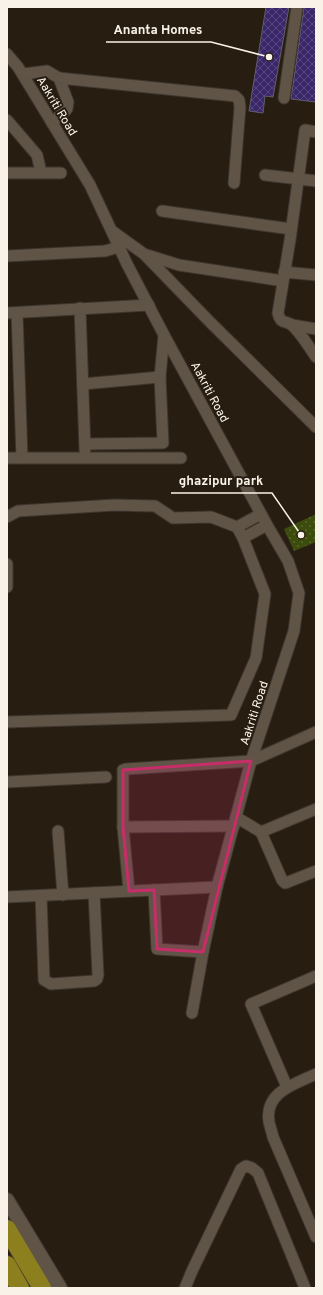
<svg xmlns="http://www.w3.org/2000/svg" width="323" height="1295" viewBox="0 0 323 1295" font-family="Overpass,sans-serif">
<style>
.park{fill:url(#park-dots)}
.building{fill:url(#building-cross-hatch);stroke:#5f5d6e}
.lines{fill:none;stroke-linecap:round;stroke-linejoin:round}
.minor-casing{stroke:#3e362f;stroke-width:13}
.tertiary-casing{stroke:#3e362f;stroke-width:16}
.trunk-casing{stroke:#3e362f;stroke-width:20}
.minor{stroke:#5f5446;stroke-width:11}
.tertiary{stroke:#5f5446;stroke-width:14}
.trunk{stroke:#8c7f1e;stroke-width:18}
.marked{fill:#c72e69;fill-opacity:0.2;stroke:#c72e69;stroke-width:3;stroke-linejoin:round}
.labels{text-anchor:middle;stroke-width:4;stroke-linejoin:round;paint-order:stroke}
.street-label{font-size:12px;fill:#f8f2e9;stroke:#271d10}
.leader{fill:none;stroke:#f8f2e9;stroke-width:1.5}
.callout-dot{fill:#f8f2e9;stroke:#271d10;stroke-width:1.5}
.callout-label{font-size:13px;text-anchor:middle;font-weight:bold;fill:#f8f2e9;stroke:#271d10;stroke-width:4;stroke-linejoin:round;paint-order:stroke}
</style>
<defs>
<pattern id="park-dots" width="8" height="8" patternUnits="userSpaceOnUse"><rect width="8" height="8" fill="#3c4c0d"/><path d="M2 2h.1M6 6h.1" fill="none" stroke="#596630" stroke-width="1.8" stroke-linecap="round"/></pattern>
<pattern id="building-cross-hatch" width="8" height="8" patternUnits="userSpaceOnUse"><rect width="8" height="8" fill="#3a2769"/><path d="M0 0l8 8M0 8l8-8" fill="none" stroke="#57477e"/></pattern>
</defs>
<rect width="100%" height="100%" fill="#271d10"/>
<polygon class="park" points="316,514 316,542 294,551 284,529"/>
<g class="building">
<polygon points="266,7 289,7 273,97 265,96 263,113 249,111"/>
<polygon points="304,7 316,7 316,102 291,99"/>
</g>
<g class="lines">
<defs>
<g id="minor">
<polyline points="7,54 18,67 90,185 127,264 164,335 267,525 288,561 299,593 294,631 251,761 126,769 123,770 123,827 129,891"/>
<polyline points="23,74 47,71 59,78 68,102 67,109 52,123"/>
<polyline points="59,78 235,96 239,100 240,107 234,183"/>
<polyline points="284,98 297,7"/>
<polyline points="7,120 37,155 41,172"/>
<path d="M 316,132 L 305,130 L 290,240 L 278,313 C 281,326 286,319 293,326 C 302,335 309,347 316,357"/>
<polyline points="7,173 61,173"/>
<polyline points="265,175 316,181"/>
<polyline points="162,211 291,229"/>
<polyline points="112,231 144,254 209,321 316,427"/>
<polyline points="147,255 179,265 277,280"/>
<polyline points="7,256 105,251 119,247"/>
<polyline points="284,272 316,275"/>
<polyline points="80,308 85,450"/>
<polyline points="7,313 149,305"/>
<polyline points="17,313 22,458"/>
<polyline points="292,325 316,329"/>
<polyline points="83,384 160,377"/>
<polyline points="85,444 163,443 160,377 164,335"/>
<polyline points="7,458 181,458"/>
<polyline points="7,517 18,511 114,505 155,506 173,518 211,517 237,527 243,538 265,594 256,658 231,715 7,722"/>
<polyline points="237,527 261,514"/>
<polyline points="243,538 267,525"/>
<polyline points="7,564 7,587"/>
<polyline points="7,782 106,777"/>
<polyline points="236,817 261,832 282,880 285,883 288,882 316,871"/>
<polyline points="123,827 234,826"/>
<polyline points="58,831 63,895"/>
<polyline points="261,832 316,809"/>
<polyline points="154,890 157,949 203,952"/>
<polyline points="41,896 44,980 51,984 94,981 97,979 98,975 94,893"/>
<polyline points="7,897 217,887"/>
<polyline points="192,1013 203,952 217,887 251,761 316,732"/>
<path d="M 316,1074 C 295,1084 264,1092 269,1122 C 270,1127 272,1132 273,1137 L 316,1237"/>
<polyline points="287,1087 251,1004 316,976"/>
<polyline points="185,1288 192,1271 241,1169 246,1166 252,1168 258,1173 305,1288"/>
</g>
<polyline id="tertiary" points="7,1200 60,1288"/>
<g id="trunk">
<polyline points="7,1229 42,1288"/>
<polyline points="7,1265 20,1288"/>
</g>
</defs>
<use href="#minor" class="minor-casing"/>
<use href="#tertiary" class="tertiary-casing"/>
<use href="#trunk" class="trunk-casing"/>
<use href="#minor" class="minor"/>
<use href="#tertiary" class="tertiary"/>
<use href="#trunk" class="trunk"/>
</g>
<path class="marked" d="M 251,761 L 203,952 L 157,949 L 154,890 L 129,891 L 123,827 L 123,770 Z"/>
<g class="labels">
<g class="street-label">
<text transform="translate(57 106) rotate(59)" y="4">Aakriti Road</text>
<text transform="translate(210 392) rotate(62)" y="4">Aakriti Road</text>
<text transform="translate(254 713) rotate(-72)" y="4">Aakriti Road</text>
</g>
</g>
<path class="leader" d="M269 57L211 42H106M301 535L272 493H171"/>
<g class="callout-dot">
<circle cx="269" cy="57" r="4"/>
<circle cx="301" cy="535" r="4"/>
</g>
<g class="callout-label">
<text x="158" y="34">Ananta Homes</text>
<text x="221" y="485">ghazipur park</text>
</g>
<rect width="323" height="1295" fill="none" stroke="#f8f2e9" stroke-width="16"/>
</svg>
